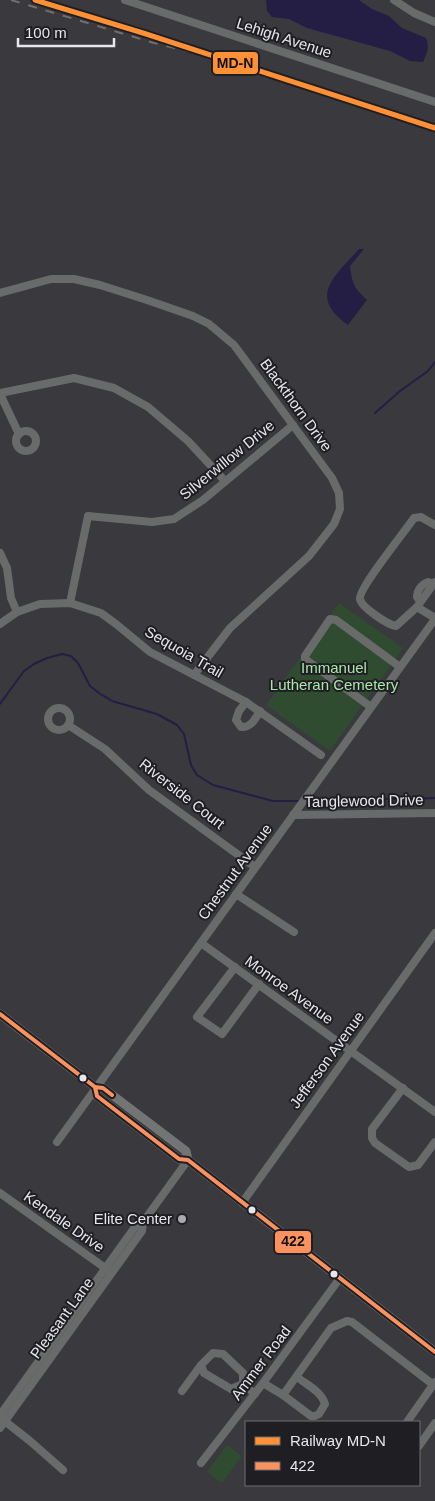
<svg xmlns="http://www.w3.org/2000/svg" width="435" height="1501" viewBox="0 0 435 1501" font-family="Helvetica,sans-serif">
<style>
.green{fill:#2f4c31}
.water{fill:#241e45}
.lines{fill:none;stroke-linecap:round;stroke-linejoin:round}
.stream{stroke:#241e45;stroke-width:2}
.minor{stroke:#696b6a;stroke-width:8}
.major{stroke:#737474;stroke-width:9}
.rail{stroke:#707073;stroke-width:2;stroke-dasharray:9 9;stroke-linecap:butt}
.bus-1-casing{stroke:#1f1f23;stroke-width:8}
.bus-1{stroke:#fa915f;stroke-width:4}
.rail-1-casing{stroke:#1f1f23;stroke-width:9}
.rail-1{stroke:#ff9036;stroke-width:5}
.bus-dot{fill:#e6e6ec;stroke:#1f1f23;stroke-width:2}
.poi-dot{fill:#a9a9af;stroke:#1f1f23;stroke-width:2}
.labels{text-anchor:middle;stroke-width:4;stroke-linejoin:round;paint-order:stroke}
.street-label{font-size:15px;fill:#e6e6ec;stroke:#1f1f23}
.park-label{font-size:15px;fill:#a8e7a8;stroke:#1f1f23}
.poi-label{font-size:15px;fill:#e6e6ec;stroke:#1f1f23;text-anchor:end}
.line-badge{stroke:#1f1f23;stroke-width:2}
.pale-badge-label{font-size:14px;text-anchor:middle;font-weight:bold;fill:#111}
</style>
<rect width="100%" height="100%" fill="#39393e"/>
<g class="green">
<polygon points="339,603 403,648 330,751 266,705"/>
<polygon points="227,1445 242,1456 222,1483 207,1472"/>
</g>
<g class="water">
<path d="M 266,0 L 359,0 L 372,9 L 389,16 L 402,28 L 426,38 C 430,48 427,53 423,62 L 410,61 L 390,51 L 307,28 L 289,19 L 272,17 L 267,11 Z"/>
<path d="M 359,249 L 364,249 L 350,266 C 352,283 354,288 367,300 L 348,325 C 307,296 335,276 359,249 Z"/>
</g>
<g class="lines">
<g class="stream">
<polyline points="375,413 400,391 428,371 435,362"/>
<polyline points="0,704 24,671 34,664 47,658 62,654 71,656 78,663 90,686 99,693 112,701 157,714 177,725 184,734 191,765 197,775 213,785 273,801 300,801"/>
<polyline points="307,801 435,798"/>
</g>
<g class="minor">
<polyline points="125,0 435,102"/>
<polyline points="394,0 414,13 435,22"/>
<polyline points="0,293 51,279 74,279 100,285 147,300 193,316 209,324 234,345 332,478 339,493 340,509 334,524 309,556 230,628 194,675"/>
<polyline points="0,393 74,378 114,388 148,407 188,441 225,481"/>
<polyline points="0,394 19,434"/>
<circle cx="26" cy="441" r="10"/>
<polyline points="0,553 7,568 11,598 17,612"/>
<polyline points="435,582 417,607 435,618"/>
<path d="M 420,601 L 417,597 C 417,590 422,584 428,582 L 433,584"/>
<polyline points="70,603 88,516 152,522 174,519 203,500 293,425"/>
<path d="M 417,607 L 396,626 C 388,625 361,607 360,599 C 358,589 406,530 414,518 L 421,517 L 435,525"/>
<polyline points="0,624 17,612 40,604 70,603 101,613 116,624 150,652 246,702 321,755"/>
<path d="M 246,702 L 239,711 L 236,720 L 241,727 C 251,728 255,719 260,711"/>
<polyline points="371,707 305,659 305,656 330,619 336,620 400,667"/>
<circle cx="59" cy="719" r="11"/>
<polyline points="68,725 105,749 149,790 255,867"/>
<polyline points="293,815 435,813"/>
<polyline points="236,894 294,932"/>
<polyline points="201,943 435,1112"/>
<polyline points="235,967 197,1017 222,1034 259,984"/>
<polyline points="403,1088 372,1129 372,1138 375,1143 409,1167 418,1165 435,1142"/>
<polyline points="57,1142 435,619"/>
<polyline points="0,1193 108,1270"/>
<polyline points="242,1203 435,933"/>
<polyline points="263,1383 283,1395 331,1328 347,1321 352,1322 435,1386"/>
<polyline points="243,1384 243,1373 223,1354 213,1353 201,1365 204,1373 231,1389 243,1384 255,1394"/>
<polyline points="182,1391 201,1365"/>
<path d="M 283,1395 L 311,1416 L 315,1416 L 319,1414 L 325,1404 C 321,1391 307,1385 297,1377"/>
<polyline points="0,1415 135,1227 143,1222 188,1160"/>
<polyline points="2,1419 30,1441 63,1470"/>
<polyline points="407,1422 435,1382"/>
<polyline points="0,1428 142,1231 143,1222"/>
<polyline points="419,1446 435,1423"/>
<polyline points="201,1463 263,1383 340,1278"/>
</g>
<g class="major">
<polyline points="0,1014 95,1087 103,1088 186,1151 188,1160"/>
<polyline points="95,1087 97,1096 179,1159 188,1160 435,1352"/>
</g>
<polyline class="rail" points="11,0 154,43 224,60"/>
<defs>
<g id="bus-1">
<polyline points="0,1014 95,1087 103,1088 112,1095"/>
<polyline points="95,1087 97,1096 179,1159 188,1160 435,1352"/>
</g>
</defs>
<use href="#bus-1" class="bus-1-casing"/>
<use href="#bus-1" class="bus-1"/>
<defs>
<polyline id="rail-1" points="35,0 143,33 435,128"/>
</defs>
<use href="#rail-1" class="rail-1-casing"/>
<use href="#rail-1" class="rail-1"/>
</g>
<g class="bus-dot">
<circle cx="83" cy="1078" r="4.5"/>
<circle cx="252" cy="1210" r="4.5"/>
<circle cx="334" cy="1274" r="4.5"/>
</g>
<circle class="poi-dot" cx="182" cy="1219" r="5"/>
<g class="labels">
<g class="street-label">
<text transform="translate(284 38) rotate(18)" y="5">Lehigh Avenue</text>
<text transform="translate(296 405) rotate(54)" y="5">Blackthorn Drive</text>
<text transform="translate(227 460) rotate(-39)" y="5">Silverwillow Drive</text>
<text transform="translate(184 652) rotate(30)" y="5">Sequoia Trail</text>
<text transform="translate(182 794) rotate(38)" y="5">Riverside Court</text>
<text transform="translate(364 801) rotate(-1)" y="5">Tanglewood Drive</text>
<text transform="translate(235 872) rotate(-54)" y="5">Chestnut Avenue</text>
<text transform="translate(289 990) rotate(36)" y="5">Monroe Avenue</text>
<text transform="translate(327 1060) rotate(-54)" y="5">Jefferson Avenue</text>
<text transform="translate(64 1222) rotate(35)" y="5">Kendale Drive</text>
<text transform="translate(62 1318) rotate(-54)" y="5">Pleasant Lane</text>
<text transform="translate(261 1363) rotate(-53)" y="5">Ammer Road</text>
</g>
<g class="park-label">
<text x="334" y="673">Immanuel<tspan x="334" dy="17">Lutheran Cemetery</tspan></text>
</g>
<g class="poi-label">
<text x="172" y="1224">Elite Center</text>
</g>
</g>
<g class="line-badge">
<rect x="212" y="51" width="47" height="24" rx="5" fill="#ff9036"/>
<rect x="274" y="1230" width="38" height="24" rx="5" fill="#fa915f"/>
</g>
<g class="pale-badge-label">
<text x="235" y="68">MD-N</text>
<text x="293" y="1246">422</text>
</g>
<rect x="245" y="1421" width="175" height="65" fill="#1f1f23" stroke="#6f6f73"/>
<rect x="255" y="1437" width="25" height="8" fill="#ff9036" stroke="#6f6f73"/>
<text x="290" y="1446" font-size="15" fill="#e6e6ec">Railway MD-N</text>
<rect x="255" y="1462" width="25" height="8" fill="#fa915f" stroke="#6f6f73"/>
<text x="290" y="1471" font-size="15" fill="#e6e6ec">422</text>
<path d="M18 38v8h96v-8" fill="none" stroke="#e6e6ec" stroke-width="2.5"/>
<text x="25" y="38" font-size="15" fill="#e6e6ec" stroke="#1f1f23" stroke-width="4" paint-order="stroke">100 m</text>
</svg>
